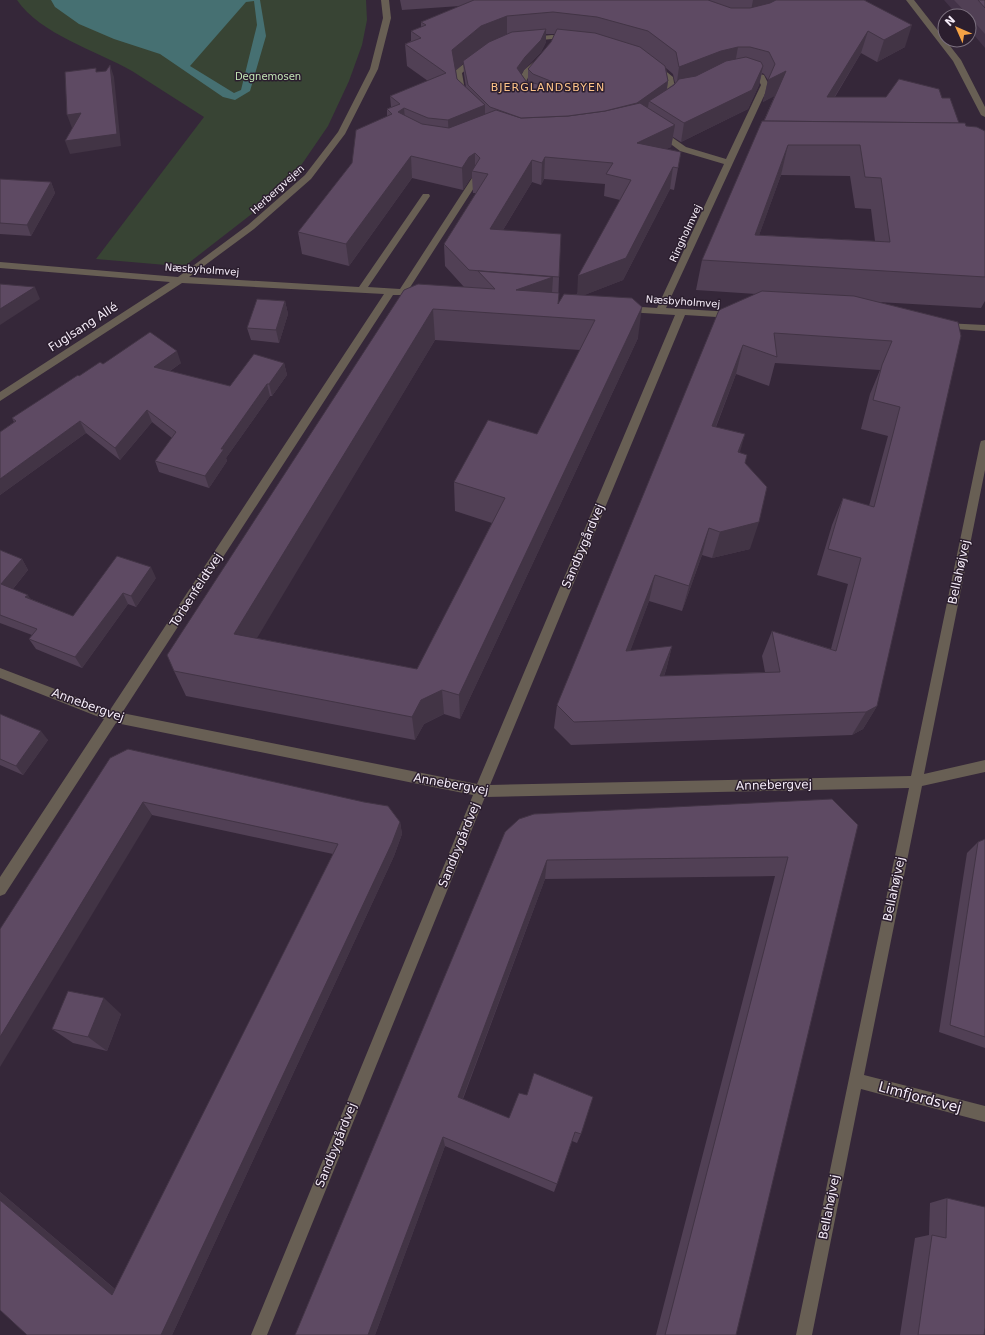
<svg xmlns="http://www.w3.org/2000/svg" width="985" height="1335" viewBox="0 0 985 1335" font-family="'DejaVu Sans',sans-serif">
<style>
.built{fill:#433348}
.green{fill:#384434}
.water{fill:#467072;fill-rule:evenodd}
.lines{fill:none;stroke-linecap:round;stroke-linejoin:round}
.minor{fill:#685f54;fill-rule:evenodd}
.wall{fill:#514055;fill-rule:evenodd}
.shaded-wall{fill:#423445}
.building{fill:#5e4a63;stroke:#423445;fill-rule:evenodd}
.labels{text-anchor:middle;stroke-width:3;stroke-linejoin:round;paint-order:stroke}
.far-park-label{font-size:10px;fill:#c2e6b5;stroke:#2b1e2e}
.far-street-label{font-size:10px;fill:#f6edf9;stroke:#2b1e2e}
.far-neighbourhood-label{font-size:11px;letter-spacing:1px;fill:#fec489;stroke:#2b1e2e}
.street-label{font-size:12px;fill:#f6edf9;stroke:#2b1e2e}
.near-street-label{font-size:14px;fill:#f6edf9;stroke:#2b1e2e}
</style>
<rect width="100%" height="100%" fill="#352739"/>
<polygon class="built" points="944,0 985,0 985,48 969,29 969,16 958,16"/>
<path class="green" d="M 17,0 L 366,0 L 367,20 L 362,45 L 349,81 L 328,126 L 302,164 L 253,213 L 186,265 L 168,264 L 166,265 L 96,259 L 204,117 C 180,102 156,86 132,71 C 97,51 40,34 17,0 Z"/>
<path class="water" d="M 51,0 L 260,0 L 266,36 L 250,91 L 235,100 L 223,97 L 160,54 L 114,39 L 79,24 L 55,7 ZM 254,1 L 257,25 L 241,90 L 234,93 L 190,66 L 246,2 Z"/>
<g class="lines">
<g class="minor">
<polygon points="381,0 389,0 391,18 378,69 345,134 311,179 254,229 189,277 359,287 423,194 429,194 430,196 368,287 400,289 472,178 478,178 479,180 409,289 422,291 424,293 422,295 393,295 122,713 477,784 675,315 627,312 622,309 627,306 657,308 724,164 680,151 656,133 657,131 663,131 686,147 726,159 761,85 758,79 743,73 747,71 764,75 769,85 666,308 732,312 737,315 732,318 685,315 490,785 911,776 980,444 981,441 985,440 985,470 924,774 985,760 985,772 922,786 864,1075 985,1106 985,1122 861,1089 812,1335 796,1335 909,788 485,797 267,1335 251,1335 473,795 116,723 5,894 0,896 0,877 104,719 0,678 0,668 110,710 384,294 182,283 0,401 0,392 170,282 0,268 0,262 178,277 248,225 305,175 338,132 370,69 383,18"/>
<polygon points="906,0 914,0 961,60 985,107 985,117 981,115 953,61"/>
<polygon points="552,35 569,37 573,39 569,41 552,39 530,41 526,39 530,37"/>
<polygon points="473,56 479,56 480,58 462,73 466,96 462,98 459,98 454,72"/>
<polygon points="537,59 543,59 544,61 530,73 526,82 533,90 532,92 526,92 518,82 524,70"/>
<polygon points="651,64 657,64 673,77 676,94 670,102 664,102 663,100 668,94 665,78 651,68"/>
<polygon points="944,323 985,325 985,331 941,328 939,326 941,324"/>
</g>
</g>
<g class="wall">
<path d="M 400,0 L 866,0 L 865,1 L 905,47 L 877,62 L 861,53 L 835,97 L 942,98 L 959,123 L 966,126 L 985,131 L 985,301 L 981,308 L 878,302 L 958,322 L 877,706 L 863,729 L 852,735 L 571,745 L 554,728 L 557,705 L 756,294 L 696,290 L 702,260 L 775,95 L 763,102 L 768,80 L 764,74 L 762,73 L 759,85 L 748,109 L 681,142 L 673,137 L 671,147 L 666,149 L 681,152 L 674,190 L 670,189 L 623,280 L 584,295 L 638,338 L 460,719 L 444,714 L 424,724 L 415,740 L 186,696 L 174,671 L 404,290 L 464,287 L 445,266 L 444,244 L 476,193 L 473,193 L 472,177 L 470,179 L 463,190 L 412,178 L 349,266 L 302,254 L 298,232 L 352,163 L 387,116 L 387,109 L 391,107 L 390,96 L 428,81 L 407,66 L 405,44 L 411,41 L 411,31 L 421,27 L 421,22 L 460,6 L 402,10 ZM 546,34 L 555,34 L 551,42 L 528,69 L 528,81 L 526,81 L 521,74 L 524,70 L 541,52 L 546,42 ZM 463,63 L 464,74 L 466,88 L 457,79 L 456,70 ZM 666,68 L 673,74 L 675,83 L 667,89 L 668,81 ZM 781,175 L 850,176 L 855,208 L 871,209 L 875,241 L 759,235 ZM 544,179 L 605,184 L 604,196 L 620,200 L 577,294 L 558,304 L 559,277 L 503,230 L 532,182 L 541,185 ZM 435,340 L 580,350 L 537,434 L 454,482 L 455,511 L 492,523 L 417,669 L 256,638 ZM 775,363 L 880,370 L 870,394 L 861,429 L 888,436 L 869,506 L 843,498 L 832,525 L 817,575 L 848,584 L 831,649 L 772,631 L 762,656 L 765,672 L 664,676 L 666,670 L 672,646 L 630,651 L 649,601 L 682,611 L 702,555 L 712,558 L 750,549 L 745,463 L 739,453 L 716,427 L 736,374 L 769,386 Z"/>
<polygon points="954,0 985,0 985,34 969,16"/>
<polygon points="0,179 51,182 55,193 31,236 0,234"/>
<polygon points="285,301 288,314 279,343 251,340 247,328"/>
<polygon points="181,363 170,371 230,386 284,363 287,375 272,396 270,396 226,458 227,461 209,488 159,472 155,461 172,438 152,422 120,460 86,433 0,495 0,432 14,422 12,418 79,376 103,364"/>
<polygon points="0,550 22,559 28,570 13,589 31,599 73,616 156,578 136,607 128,604 82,668 36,649 29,639 32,635 0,623"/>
<polygon points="0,714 48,740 23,775 0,765"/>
<polygon points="110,758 400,822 402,834 394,856 172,1335 27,1335 0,1192 115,1289 333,854 152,815"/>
<polygon points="832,799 736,1335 656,1335 775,876 545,879 463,1099 509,1118 519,1093 581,1134 577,1143 572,1141 557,1184 554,1192 445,1146 375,1335 295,1335 505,832"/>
<polygon points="985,839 985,1048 939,1032 967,853 978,842"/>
<polygon points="121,1014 107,1051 73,1043 52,1029"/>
<polygon points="947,1198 984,1335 900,1335 915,1238 929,1235 930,1203"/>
</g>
<g class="shaded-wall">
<polygon points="753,0 775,0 772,13 749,21"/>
<polygon points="507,16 507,38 463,61 463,63 453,72 452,50 481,26"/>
<polygon points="912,25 905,47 877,62 884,40"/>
<polygon points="546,29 546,42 541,52 524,70 517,81 517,68"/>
<polygon points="868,31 861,53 821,119 827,97"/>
<polygon points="738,47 734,69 676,89 679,67 721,51"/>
<polygon points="110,65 114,77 121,146 70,154 65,141"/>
<polygon points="763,66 759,85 748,109 681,142 684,123"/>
<polygon points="786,71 781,93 763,102 768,80"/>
<polygon points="668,81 666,94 649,101 648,107 635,117 602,127"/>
<polygon points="485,105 485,127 449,142 448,120"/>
<polygon points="404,108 406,130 398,112"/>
<polygon points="81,113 86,126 72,128 67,115"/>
<polygon points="675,125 671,147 634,165 637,143"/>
<polygon points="788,145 781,175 749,263 755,235"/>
<polygon points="475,153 475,171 472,171 472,177 470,179 463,190 462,168 469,157"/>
<polygon points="411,156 412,178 349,266 346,244"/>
<polygon points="545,157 544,179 541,185 542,163"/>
<polygon points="532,160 532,182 490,251 490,229"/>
<polygon points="673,167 670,189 623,280 577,298 578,276"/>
<polygon points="51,182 55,193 31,236 27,225"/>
<polygon points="553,277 551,308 516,290"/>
<polygon points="35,287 40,299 0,325 0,309"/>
<polygon points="285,301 288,314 279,343 276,330"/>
<polygon points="642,307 638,338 460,719 459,695"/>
<polygon points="433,309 435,340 244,660 234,634"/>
<polygon points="743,345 736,374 705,454 712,426"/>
<polygon points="177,351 181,363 158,379 154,367"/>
<polygon points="284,363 287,375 272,396 269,384"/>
<polygon points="267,384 270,396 226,458 227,461 209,488 205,476 221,449"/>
<polygon points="147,410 152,422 120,460 115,448"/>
<polygon points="80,421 86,433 0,495 0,479"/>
<polygon points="745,434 737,463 738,452"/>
<polygon points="759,522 750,549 712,558 720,532"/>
<polygon points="709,528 702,555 682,611 689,586"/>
<polygon points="22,559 28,570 8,595 1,584"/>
<polygon points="151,567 156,578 136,607 131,596"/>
<polygon points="655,575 649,601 621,676 626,651"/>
<polygon points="123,593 128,604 82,668 75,657"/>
<polygon points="28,595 34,605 25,597"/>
<polygon points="672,646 666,670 654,700 660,676"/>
<polygon points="442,690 444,714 424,724 415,740 412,717 421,700"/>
<polygon points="877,706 863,729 852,735 866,712"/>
<polygon points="41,731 48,740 23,775 16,766"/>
<polygon points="143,802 152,815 0,1067 0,1037"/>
<polygon points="400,822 402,834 394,856 172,1335 161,1335"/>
<polygon points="547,860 545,879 459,1108 458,1097"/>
<polygon points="104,998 121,1014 107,1051 88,1037"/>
<polygon points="443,1137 445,1146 375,1335 368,1335"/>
<polygon points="0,1192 123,1296 112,1295 0,1200"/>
</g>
<g class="building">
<polygon points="474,0 708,0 731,8 750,8 770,3 776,0 864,0 912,25 884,40 868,31 827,97 886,97 899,79 939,89 942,98 950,98 959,123 764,121 786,71 768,80 775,64 769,52 750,47 738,47 721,51 679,67 676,52 648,31 597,17 553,12 507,16 481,26 452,50 457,79 485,105 448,120 428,118 404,108 398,112 422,124 449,128 496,110 521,118 568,116 605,111 640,103 675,125 637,143 681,152 678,168 673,167 626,258 578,276 631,180 606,174 613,163 545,157 542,163 532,160 490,229 561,234 559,277 469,270 444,244 488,174 472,171 480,158 475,153 469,157 462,168 411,156 346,244 298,232 352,163 356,130 392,114 387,109 400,104 390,96 446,73 405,44 421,38 411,31 426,25 421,22"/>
<polygon points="978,0 985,0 985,8"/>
<polygon points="546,29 541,40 525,57 517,68 526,81 548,87 554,84 553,82 533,74 528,69 551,42 557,29 595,33 640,47 665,66 668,81 637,103 605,111 568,116 521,118 490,107 468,85 463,61 489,42 512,32"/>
<polygon points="746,57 761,62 763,66 752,90 684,123 649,101 674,85 679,79 696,76 726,61"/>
<polygon points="110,65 117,134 65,141 81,113 67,115 65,72 96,68 96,72 106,71"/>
<path d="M 762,121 L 965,123 L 966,126 L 977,127 L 985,131 L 985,277 L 702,260 ZM 788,145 L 860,145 L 865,177 L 881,178 L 890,242 L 755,235 Z"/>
<polygon points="0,179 51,182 27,225 0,223"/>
<path d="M 478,271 L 553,277 L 516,290 L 559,293 L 558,304 L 564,294 L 632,298 L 642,307 L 459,695 L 442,690 L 421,700 L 412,717 L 174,671 L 167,655 L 404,290 L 418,284 L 495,289 ZM 433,309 L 595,320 L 537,434 L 488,420 L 454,482 L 505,498 L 417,669 L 234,634 Z"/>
<polygon points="0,284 35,287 0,309"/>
<path d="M 762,291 L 854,296 L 958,322 L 961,336 L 877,706 L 866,712 L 574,722 L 557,705 L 719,310 ZM 774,333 L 892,341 L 882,365 L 873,400 L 900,407 L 874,507 L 843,498 L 828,549 L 861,558 L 836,651 L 772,631 L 780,672 L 660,676 L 672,646 L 626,651 L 655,575 L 689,586 L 709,528 L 720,532 L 759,522 L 767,487 L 745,463 L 747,455 L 738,452 L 745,434 L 712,426 L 743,345 L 777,357 Z"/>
<polygon points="257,299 285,301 276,330 247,328"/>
<polygon points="150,332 177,351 154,367 230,386 254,354 284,363 269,384 267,384 221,449 224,449 205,476 155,461 176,432 147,410 115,448 80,421 0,479 0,432 16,421 12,418 78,375 79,376 100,362 103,364"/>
<polygon points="0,550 22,559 1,584 28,595 25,597 73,616 117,556 151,567 131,596 123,593 75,657 29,639 37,629 0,615"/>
<polygon points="0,714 41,731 16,766 0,759"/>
<polygon points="128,749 364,802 388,806 400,822 392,843 161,1335 27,1335 0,1310 0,1200 112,1295 338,844 143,802 0,1037 0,929 110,758"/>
<polygon points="832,799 858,825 736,1335 665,1335 788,857 547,860 458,1097 509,1118 519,1093 527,1095 534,1073 593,1097 581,1134 575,1132 557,1184 443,1137 368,1335 295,1335 505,832 519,819 534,814"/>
<polygon points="985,839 985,1037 950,1025 978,842"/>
<polygon points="68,991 104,998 88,1037 52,1029"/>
<polygon points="947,1198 985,1207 985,1328 984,1335 918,1335 932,1235 946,1238"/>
</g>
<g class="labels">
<g class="far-park-label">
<text x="268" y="80">Degnemosen</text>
</g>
<g class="far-street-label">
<text transform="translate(277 189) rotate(-42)" y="4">Herbergvejen</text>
<text transform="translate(685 233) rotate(-65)" y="4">Ringholmvej</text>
<text transform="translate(202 269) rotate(4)" y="4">Næsbyholmvej</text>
<text transform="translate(683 301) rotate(4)" y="4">Næsbyholmvej</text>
</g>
<g class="far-neighbourhood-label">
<text x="548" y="91">BJERGLANDSBYEN</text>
</g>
<g class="street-label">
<text transform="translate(83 327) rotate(-33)" y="4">Fuglsang Allé</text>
<text transform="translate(583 546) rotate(-67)" y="4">Sandbygårdvej</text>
<text transform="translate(959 572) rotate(-78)" y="4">Bellahøjvej</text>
<text transform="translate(196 590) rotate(-57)" y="4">Torbenfeldtvej</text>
<text transform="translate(88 705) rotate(20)" y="4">Annebergvej</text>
<text transform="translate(451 784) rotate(10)" y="4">Annebergvej</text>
<text transform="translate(774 785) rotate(-1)" y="4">Annebergvej</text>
<text transform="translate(459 845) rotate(-68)" y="4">Sandbygårdvej</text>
<text transform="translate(894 889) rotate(-78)" y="4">Bellahøjvej</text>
<text transform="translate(336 1145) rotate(-68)" y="4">Sandbygårdvej</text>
<text transform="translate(829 1207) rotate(-79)" y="4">Bellahøjvej</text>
</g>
<g class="near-street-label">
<text transform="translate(920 1097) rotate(15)" y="5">Limfjordsvej</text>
</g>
</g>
<g transform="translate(957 28) rotate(315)"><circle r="19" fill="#2b1e2e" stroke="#7c717f"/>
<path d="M0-3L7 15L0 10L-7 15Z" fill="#f5a346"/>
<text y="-6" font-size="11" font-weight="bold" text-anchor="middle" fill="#f6edf9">N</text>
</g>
</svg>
